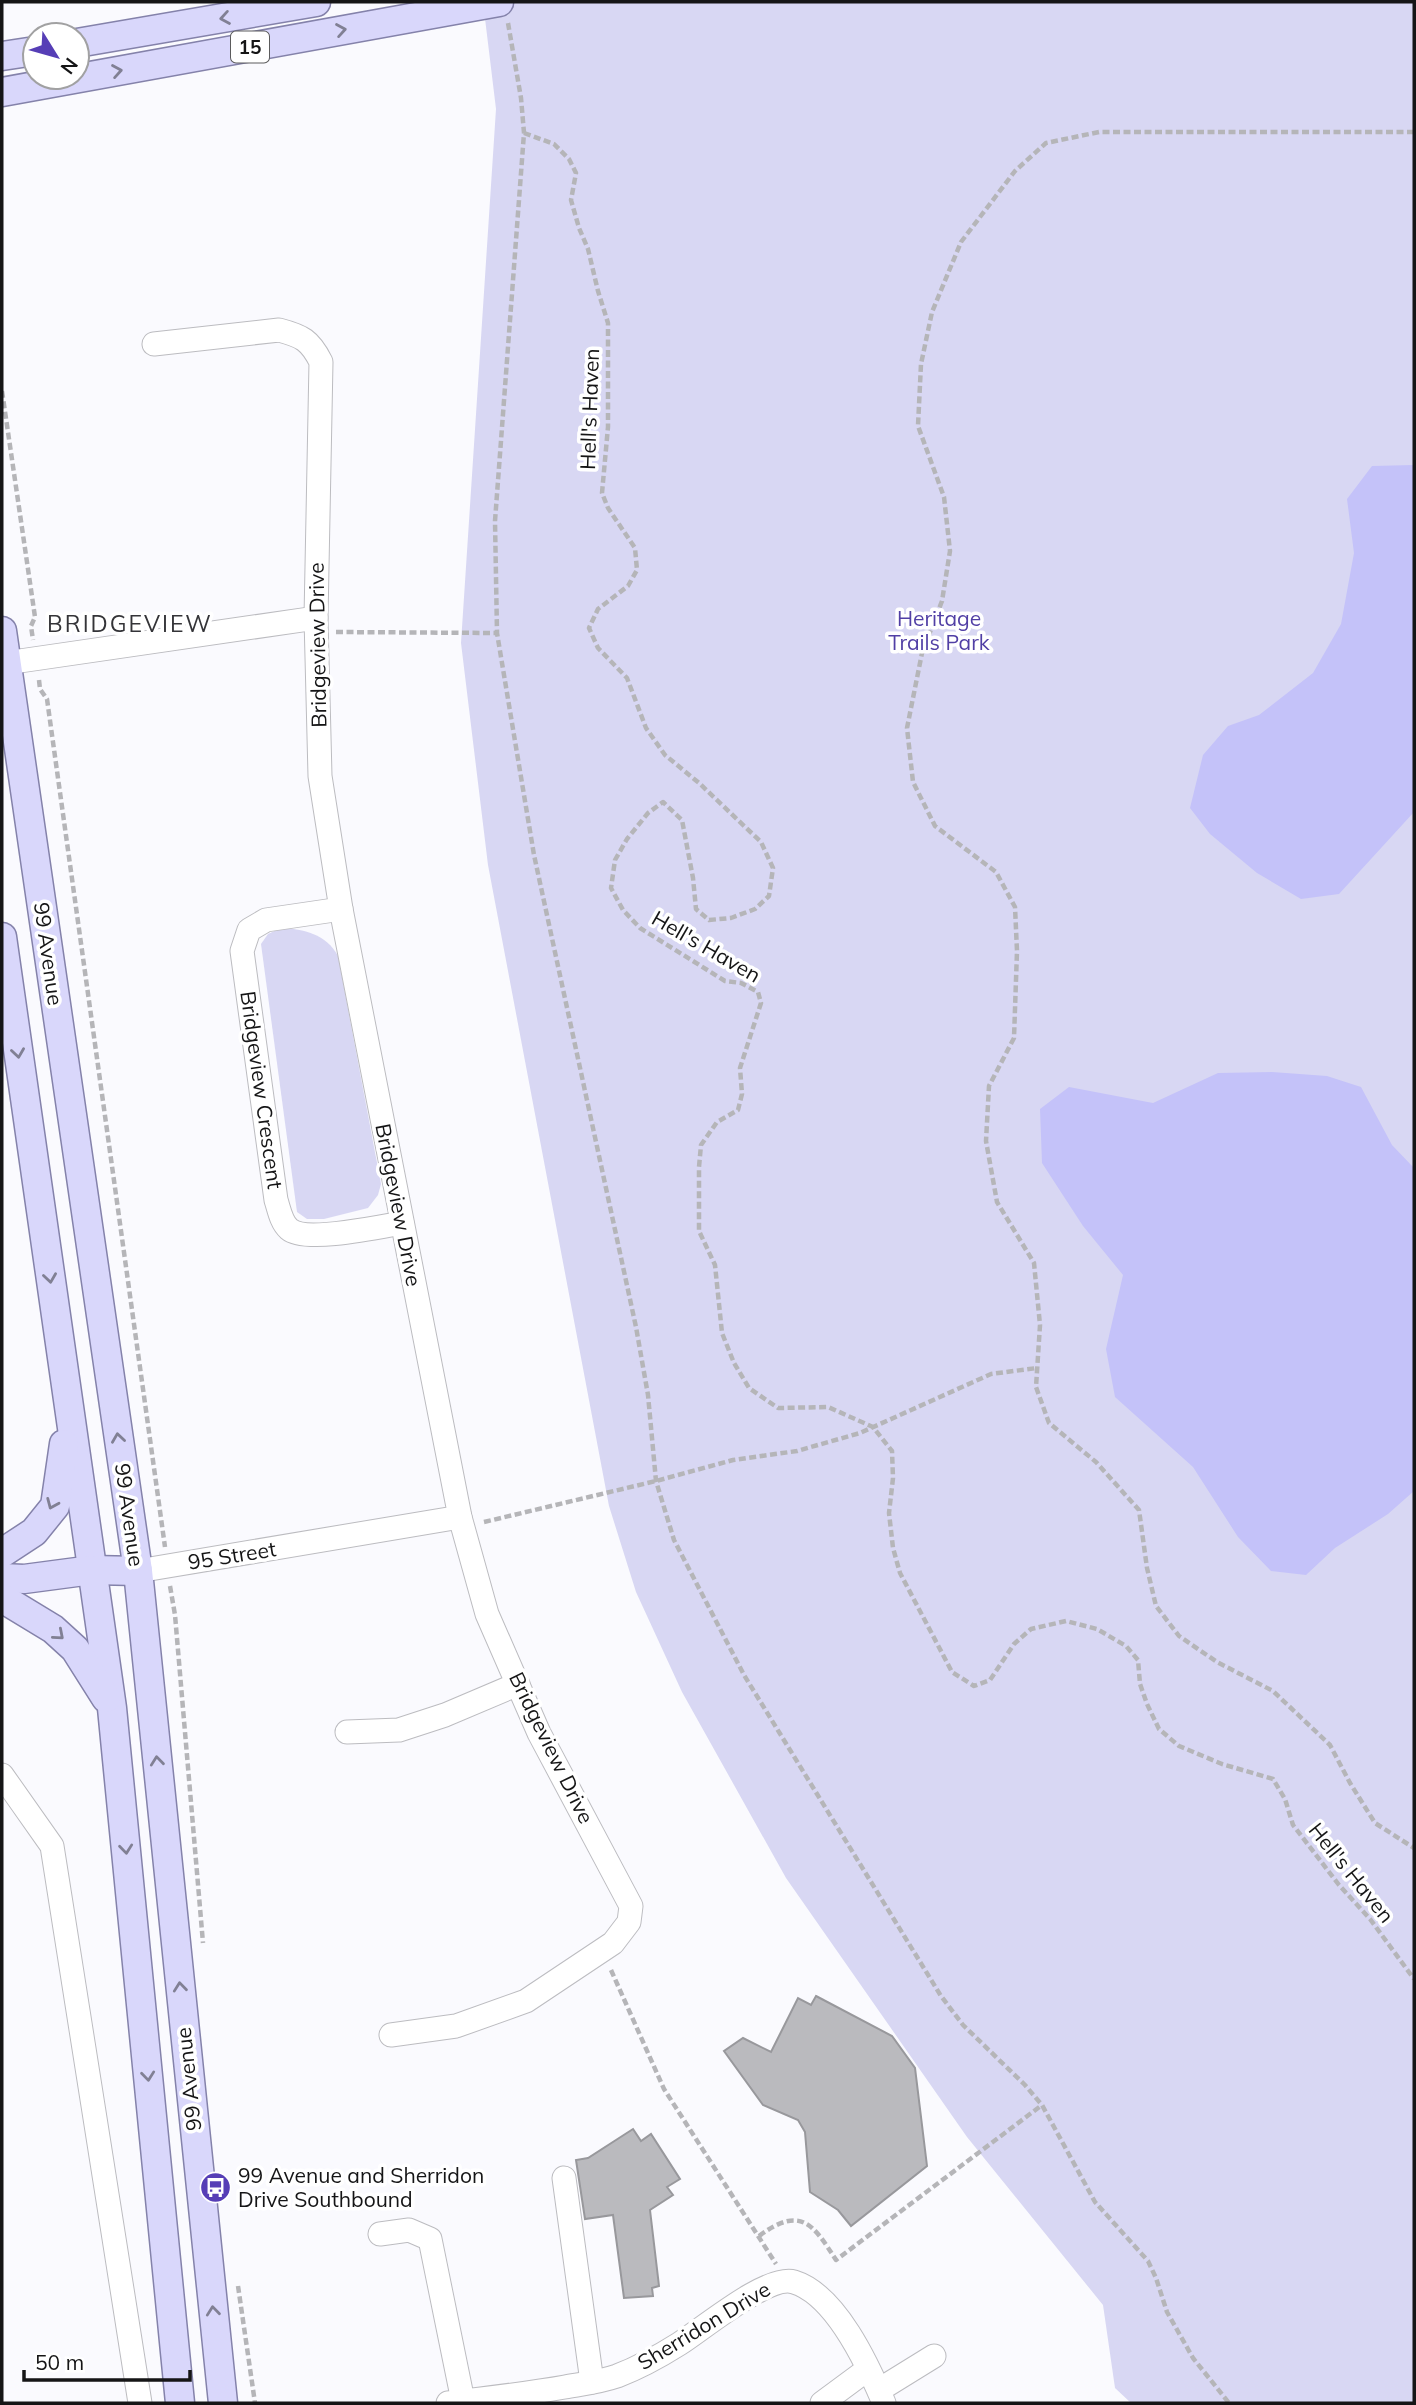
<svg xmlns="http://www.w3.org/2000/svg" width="1416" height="2405" viewBox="0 0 1416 2405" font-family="Mulish,sans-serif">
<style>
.green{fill:#d8d7f3}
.water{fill:#c4c2f9}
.building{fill:#bababe;stroke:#98989c;stroke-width:2}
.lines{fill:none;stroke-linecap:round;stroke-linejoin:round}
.minor-casing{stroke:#bcbcc0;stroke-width:25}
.major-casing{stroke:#8482aa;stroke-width:31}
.path{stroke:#b5b5b8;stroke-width:4.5;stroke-dasharray:7 3.5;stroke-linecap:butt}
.minor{stroke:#fff;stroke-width:23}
.major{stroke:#d9d7fb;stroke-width:28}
.oneway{stroke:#818094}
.labels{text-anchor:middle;stroke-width:7;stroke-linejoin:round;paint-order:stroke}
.shield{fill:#fff;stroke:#5b5b5c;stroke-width:2}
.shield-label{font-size:19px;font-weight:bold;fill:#151516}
.street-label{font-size:21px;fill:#151516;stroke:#fff}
.park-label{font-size:21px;fill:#513fa5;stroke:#fff}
.poi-label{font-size:21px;fill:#151516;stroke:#fff;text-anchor:start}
.neighbourhood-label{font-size:23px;letter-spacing:2px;fill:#343438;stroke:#fff}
</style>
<rect width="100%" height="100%" fill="#fafafe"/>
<g class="green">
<polygon points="483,2 1414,2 1414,2403 1131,2403 1115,2388 1103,2305 967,2137 786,1878 682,1692 636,1592 609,1506 488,865 461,643 496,109"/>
<path d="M 281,928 C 304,929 326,934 338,956 L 381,1184 L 378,1195 L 368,1208 L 324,1219 L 307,1219 L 297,1212 L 261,944 L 268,934 Z"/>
</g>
<g class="water">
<polygon points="1414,465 1414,812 1339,894 1301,899 1257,873 1210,834 1190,808 1203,755 1228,726 1259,715 1313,673 1341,624 1354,553 1347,499 1372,466"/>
<polygon points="1272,1072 1327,1076 1361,1087 1392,1145 1414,1168 1414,1491 1388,1514 1335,1548 1306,1575 1271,1571 1238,1537 1193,1467 1115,1397 1106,1349 1123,1275 1083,1226 1042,1163 1040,1109 1069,1087 1153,1103 1218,1073"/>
</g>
<g class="building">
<polygon points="816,1996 892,2036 915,2068 927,2166 851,2226 838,2210 810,2192 805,2132 798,2120 763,2105 724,2051 743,2038 771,2052 798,1998 811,2005"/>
<polygon points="633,2129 641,2141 651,2134 680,2179 667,2187 673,2195 650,2210 659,2286 652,2288 653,2296 624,2298 613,2215 585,2219 576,2160 588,2158"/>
</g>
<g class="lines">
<defs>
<g id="minor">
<path d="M 154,344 L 279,330 C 302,336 310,340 321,362 L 316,618 L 320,776 L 341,909 L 460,1517 L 487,1614 L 539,1733 L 631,1906 L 629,1922 L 613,1943 L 526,2001 L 456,2026 L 391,2035"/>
<polyline points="6,663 316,618"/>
<path d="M 341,909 L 266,920 L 249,930 L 242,951 L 276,1200 C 279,1209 281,1222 289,1229 C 305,1243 379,1227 402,1223"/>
<polyline points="138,1571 460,1517"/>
<polyline points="347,1732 399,1730 445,1715 518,1684"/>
<polyline points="2,1775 52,1846 140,2403"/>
<polyline points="564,2178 592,2382"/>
<polyline points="380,2234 409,2230 430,2239 463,2401"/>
<polyline points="879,2390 934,2356"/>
<path d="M 448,2403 C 487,2398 526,2394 565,2387 C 582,2384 600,2382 617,2376 C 638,2368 660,2356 679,2344 C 703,2329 768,2274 794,2282 C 836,2295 868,2365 884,2403"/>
<polyline points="822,2403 868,2369"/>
</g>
<g id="major">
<polyline points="77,43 316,2"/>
<polyline points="2,56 35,51"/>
<polyline points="2,92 499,2"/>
<polyline points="2,631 138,1571 223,2403"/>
<polyline points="2,937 112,1708 180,2403"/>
<polyline points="2,1553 34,1532 55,1506 64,1444"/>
<polyline points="2,1578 24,1579 92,1570 138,1571"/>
<polyline points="2,1598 53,1629 75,1649 106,1698"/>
</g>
</defs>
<use href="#minor" class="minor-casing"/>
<use href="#major" class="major-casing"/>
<g class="path">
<polyline points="508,23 521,98 524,133 495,521 497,633 534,855 636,1327 648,1395 656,1481 674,1540 744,1675 941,1996 963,2025 1025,2085 1042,2105 1095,2202 1148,2261 1156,2278 1167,2312 1193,2358 1229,2403"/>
<polyline points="1414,132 1099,132 1046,143 1015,171 961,242 932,312 921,364 918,426 944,497 950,551 942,601 922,653 907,728 913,782 935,826 996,872 1015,907 1017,951 1014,1038 989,1086 986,1141 997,1202 1034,1263 1040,1325 1036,1387 1049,1423 1096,1462 1139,1510 1147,1568 1156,1606 1179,1636 1217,1662 1273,1691 1330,1745 1350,1783 1375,1823 1414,1848"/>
<polyline points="524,133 554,144 569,159 576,173 571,200 579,228 588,249 598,291 608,323 608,427 602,493 608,508 635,548 637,570 628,586 598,609 589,628 598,648 627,678 646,728 665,755 699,783 761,842 773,868 769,896 755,909 731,918 709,920 696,909 693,878 682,820 663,802 648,813 627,839 615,860 611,888 623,910 640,928 725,981 741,983 758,992 761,1003 740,1068 742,1094 738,1110 717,1122 701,1145 699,1167 699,1231 715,1265 722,1333 734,1363 749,1388 778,1408 828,1407 873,1427 892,1451 893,1478 889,1513 893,1548 900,1573 952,1672 974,1686 990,1680 1014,1644 1031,1629 1066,1621 1097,1629 1126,1646 1138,1660 1140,1684 1147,1704 1159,1729 1179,1746 1222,1764 1273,1779 1285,1799 1293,1825 1339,1885 1370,1919 1414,1979"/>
<polyline points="2,391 35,617 31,626 33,640"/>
<polyline points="336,632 497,633"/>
<polyline points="39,680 40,689 47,699 165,1547"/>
<polyline points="484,1522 656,1481 733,1460 797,1451 860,1433 991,1374 1037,1368"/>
<polyline points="170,1586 175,1615 203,1943"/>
<polyline points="611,1970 664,2089 776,2264"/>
<path d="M 759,2236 C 801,2205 813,2224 836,2260 L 1042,2105"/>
<polyline points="238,2286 255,2403"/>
</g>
<use href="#minor" class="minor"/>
<use href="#major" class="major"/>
</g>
<defs><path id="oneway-chevron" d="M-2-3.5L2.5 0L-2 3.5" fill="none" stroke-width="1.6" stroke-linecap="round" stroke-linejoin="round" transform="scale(1.75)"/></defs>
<g class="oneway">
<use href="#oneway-chevron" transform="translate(225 18) rotate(170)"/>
<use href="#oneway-chevron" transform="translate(341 30) rotate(-10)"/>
<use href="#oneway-chevron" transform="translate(117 71) rotate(-10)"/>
<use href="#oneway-chevron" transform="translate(18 1053) rotate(82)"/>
<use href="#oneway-chevron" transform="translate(50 1278) rotate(82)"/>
<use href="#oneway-chevron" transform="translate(118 1438) rotate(-98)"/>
<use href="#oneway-chevron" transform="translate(52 1504) rotate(113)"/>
<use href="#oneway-chevron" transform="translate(59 1635) rotate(41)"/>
<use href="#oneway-chevron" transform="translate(157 1761) rotate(-96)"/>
<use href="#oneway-chevron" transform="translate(126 1849) rotate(84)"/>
<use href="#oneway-chevron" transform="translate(180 1987) rotate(-96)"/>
<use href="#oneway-chevron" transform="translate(148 2076) rotate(84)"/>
<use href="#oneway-chevron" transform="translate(213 2311) rotate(-96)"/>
</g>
<defs>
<symbol id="bus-disc" viewBox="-11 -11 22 22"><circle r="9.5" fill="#563eb6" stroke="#fff"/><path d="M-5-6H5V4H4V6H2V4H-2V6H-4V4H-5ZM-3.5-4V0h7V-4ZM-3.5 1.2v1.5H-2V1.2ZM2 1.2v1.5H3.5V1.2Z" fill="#fff"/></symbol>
</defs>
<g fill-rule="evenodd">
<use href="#bus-disc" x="198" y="2170" width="35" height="35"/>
</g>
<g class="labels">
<rect class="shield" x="231" y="31.5" width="38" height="31" rx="5"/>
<g class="shield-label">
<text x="250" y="54">15</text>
</g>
<g class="street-label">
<text transform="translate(590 409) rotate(-88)" y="7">Hell's Haven</text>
<text transform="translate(318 645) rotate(-91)" y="7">Bridgeview Drive</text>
<text transform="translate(706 947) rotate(30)" y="7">Hell's Haven</text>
<text transform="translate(48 954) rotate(82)" y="7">99 Avenue</text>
<text transform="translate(261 1090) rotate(82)" y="7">Bridgeview Crescent</text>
<text transform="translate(398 1205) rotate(79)" y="7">Bridgeview Drive</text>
<text transform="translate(129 1515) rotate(82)" y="7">99 Avenue</text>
<text transform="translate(232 1556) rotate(-9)" y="7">95 Street</text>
<text transform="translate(551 1748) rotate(64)" y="7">Bridgeview Drive</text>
<text transform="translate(1351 1873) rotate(51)" y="7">Hell's Haven</text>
<text transform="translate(189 2079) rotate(-96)" y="7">99 Avenue</text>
<text transform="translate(704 2326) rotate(-31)" y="7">Sherridon Drive</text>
</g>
<g class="park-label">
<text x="939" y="626">Heritage<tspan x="939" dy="24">Trails Park</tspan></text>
</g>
<g class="poi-label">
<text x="238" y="2183">99 Avenue and Sherridon<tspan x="238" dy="24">Drive Southbound</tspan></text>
</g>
<g class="neighbourhood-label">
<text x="130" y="632">BRIDGEVIEW</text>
</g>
</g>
<rect width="1416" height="2405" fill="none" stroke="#151516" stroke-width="7"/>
<g transform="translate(56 56) rotate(127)"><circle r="33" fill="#ffffff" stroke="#a1a1a2" stroke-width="2"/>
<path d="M0-5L12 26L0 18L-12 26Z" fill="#563eb6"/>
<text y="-10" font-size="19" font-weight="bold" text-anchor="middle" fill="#151516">N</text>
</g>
<path d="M24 2370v10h166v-10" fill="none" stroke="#151516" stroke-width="3.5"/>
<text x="35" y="2370" font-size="21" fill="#151516" stroke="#ffffff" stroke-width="5" paint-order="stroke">50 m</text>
</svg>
